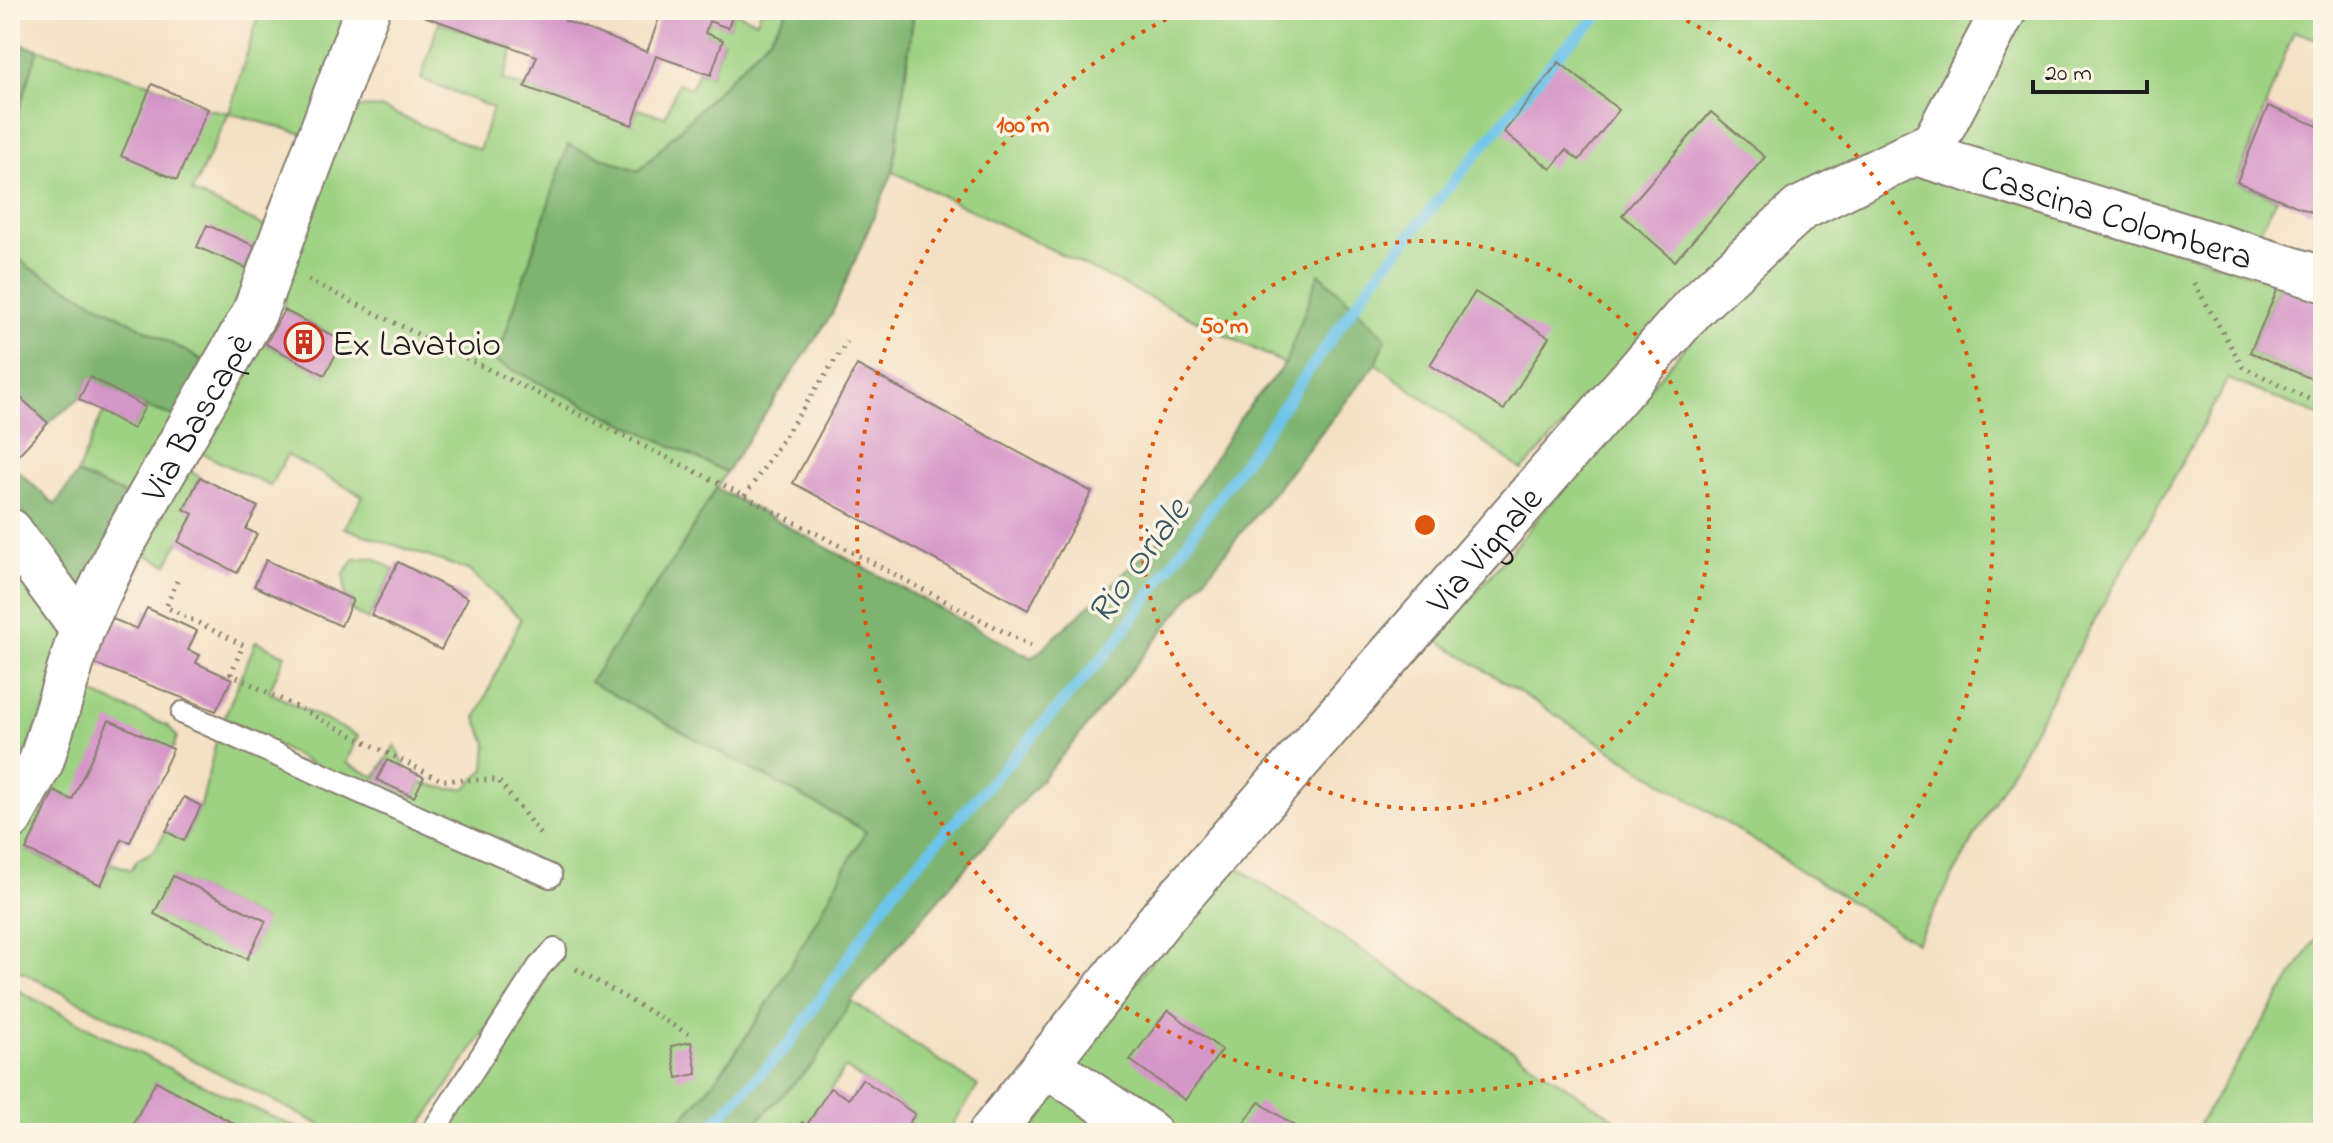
<svg xmlns="http://www.w3.org/2000/svg" width="2333" height="1143" viewBox="0 0 2333 1143" font-family="'Indie Flower',sans-serif">
<style>
.green{fill:#9dd282;stroke:#5c774f;stroke-width:2;fill-rule:evenodd}
.forest{fill:#7eb470;stroke:#4d6846;stroke-width:2}
.lines{fill:none;stroke-linecap:round;stroke-linejoin:round}
.stream{stroke:#6dc4ea;stroke-width:11}
.building{fill:#d596c8}
.service-casing{stroke:#887e70;stroke-width:26}
.minor-casing{stroke:#887e70;stroke-width:48}
.path{stroke:#887e70;stroke-width:5;stroke-dasharray:2 6;stroke-linecap:butt}
.service{stroke:#fff;stroke-width:22}
.minor{stroke:#fff;stroke-width:44}
.ring{fill:none;stroke:#de560d;stroke-width:4;stroke-dasharray:4 8}
.labels{text-anchor:middle;stroke-width:7;stroke-linejoin:round;paint-order:stroke}
.street-label{font-size:36px;fill:#1c1c1c;stroke:#fcf5e5}
.poi-label{font-size:36px;fill:#1c1c1c;stroke:#fcf5e5;text-anchor:start}
.water-label{font-size:38px;font-style:italic;fill:#385764;stroke:#fcf5e5}
.centre{fill:#de560d;stroke:#fcf5e5;stroke-width:4}
.ring-label{font-size:24px;text-anchor:middle;font-weight:bold;fill:#de560d;stroke:#fcf5e5;stroke-width:7;stroke-linejoin:round;paint-order:stroke}
</style>
<rect width="100%" height="100%" fill="#fcf5e5"/>
<filter id="ink" filterUnits="userSpaceOnUse"><feTurbulence type="fractalNoise" baseFrequency=".0125" numOctaves="2"/><feDisplacementMap in="SourceGraphic" scale="16" xChannelSelector="R" yChannelSelector="G"/><feConvolveMatrix kernelMatrix="1 2 1 2 8 2 1 2 1" color-interpolation-filters="sRGB"/></filter>
<filter id="wash" filterUnits="userSpaceOnUse"><feTurbulence type="fractalNoise" baseFrequency=".006" numOctaves="4" result="noise"/><feDisplacementMap in="SourceGraphic" scale="32" xChannelSelector="R" yChannelSelector="G"/><feGaussianBlur stdDeviation="1.8" result="paint"/><feColorMatrix in="noise" values="0 0 0 0 0 0 0 0 0 0 0 0 0 0 0 0 0 1.4 0 .05"/><feComposite in="paint" operator="in"/></filter>
<g filter="url(#wash)">
<rect width="100%" height="100%" fill="#f4e1c5"/>
<g class="green">
<polygon points="260,10 351,10 307,135 229,113 192,192 289,238 219,369 28,267 10,250 10,139 38,49 152,84 208,109 229,113"/>
<path d="M 761,10 L 788,10 L 770,37 L 639,171 L 568,145 L 496,362 L 726,472 L 681,548 L 590,682 L 866,831 C 806,936 754,1045 669,1133 L 444,1133 L 547,978 L 527,968 L 416,1133 L 336,1133 L 10,966 L 10,840 L 35,793 L 78,687 L 168,726 L 177,737 L 173,749 L 72,800 L 53,791 L 26,850 L 100,885 L 111,863 L 131,870 L 137,860 L 154,851 L 166,831 L 184,840 L 201,806 L 218,733 L 338,778 L 224,718 L 256,641 L 285,655 L 269,692 L 358,736 L 346,763 L 375,777 L 395,745 L 406,769 L 387,761 L 378,779 L 414,797 L 421,783 L 449,789 L 466,788 L 485,769 L 487,743 L 476,718 L 521,619 L 468,570 L 344,528 L 363,496 L 287,455 L 270,486 L 197,451 L 248,348 L 266,344 L 325,375 L 342,341 L 284,310 C 285,252 326,154 359,107 L 382,108 L 479,150 L 493,108 L 421,79 L 439,22 L 514,48 L 503,80 L 632,124 L 638,109 L 665,117 L 678,83 L 691,88 L 699,71 L 711,75 L 723,41 L 705,33 L 709,21 L 728,27 L 734,12 L 757,21 ZM 173,877 L 265,921 L 247,958 L 155,914 Z"/>
<polygon points="914,10 1600,10 1572,46 1602,10 1991,10 1927,130 1640,346 1522,470 1376,364 1386,338 1320,274 1285,364 893,172"/>
<polygon points="2014,10 2323,10 2323,41 2294,31 2237,182 2277,199 2251,246 1949,152"/>
<polygon points="1918,166 2280,284 2250,352 2323,384 2323,417 2228,379 1916,943 1437,640 1584,463 1764,256 1815,218"/>
<polygon points="145,407 187,420 148,505 77,474 103,412 133,428"/>
<polygon points="184,468 200,477 184,508 193,514 167,565 139,551"/>
<polygon points="10,552 73,646 10,787"/>
<polygon points="364,558 374,558 394,570 368,620 349,609 353,600 345,596 344,574 355,559"/>
<polygon points="1234,865 1636,1133 1029,1133 1150,963"/>
<polygon points="2323,927 2323,1133 2193,1133"/>
<path d="M 10,986 C 108,1039 207,1089 309,1133 L 249,1133 L 156,1082 L 128,1133 L 10,1133 Z"/>
<polygon points="851,1001 978,1086 947,1133 921,1133 909,1123 914,1114 845,1068 807,1125 795,1133 745,1133 814,1063"/>
</g>
<g class="forest">
<polygon points="788,10 914,10 893,172 832,314 726,472 496,362 568,145 639,171 770,37"/>
<polygon points="10,42 38,49 10,139"/>
<polygon points="10,250 28,267 219,369 187,420 145,407 90,378 79,399 48,423 10,388"/>
<path d="M 1319,273 L 1386,338 L 1376,364 L 1077,738 L 851,1001 L 814,1063 L 745,1133 L 669,1133 C 754,1046 806,936 866,831 L 590,682 L 681,548 L 716,488 L 1032,658 L 1165,535 L 1244,412 L 1285,364 Z"/>
<polygon points="10,464 55,505 77,474 148,505 78,592 10,494"/>
</g>
<g class="lines">
<polyline class="stream" points="704,1133 790,1043 895,889 1114,645 1374,279 1564,48 1606,10"/>
</g>
<g id="blocks">
<g class="building">
<polygon points="407,10 568,10 565,21 647,52 662,10 734,10 728,28 709,21 705,33 723,40 711,75 656,56 632,125 525,87 537,56"/>
<polygon points="1559,62 1619,110 1579,160 1566,150 1551,169 1504,132"/>
<polygon points="152,84 208,109 177,180 121,156"/>
<polygon points="2268,106 2323,128 2323,211 2313,206 2311,212 2237,182"/>
<polygon points="1711,112 1765,157 1675,261 1622,215"/>
<polygon points="207,225 255,246 246,268 197,247"/>
<polygon points="2283,277 2323,294 2323,384 2250,352"/>
<polygon points="1475,292 1549,337 1504,410 1430,365"/>
<polygon points="284,310 343,341 325,375 266,344"/>
<polygon points="857,365 1092,492 1028,610 793,483"/>
<polygon points="90,377 145,407 133,429 79,399"/>
<polygon points="10,388 48,423 10,464"/>
<polygon points="200,477 258,507 246,529 257,534 237,573 178,542 193,514 184,509"/>
<polygon points="266,560 353,600 341,626 254,586"/>
<polygon points="398,562 468,598 441,650 371,615"/>
<polygon points="147,608 197,631 188,650 200,655 196,663 232,679 216,711 90,662 108,617 137,629"/>
<polygon points="109,720 173,749 130,842 122,839 101,885 26,850 54,791 72,800"/>
<polygon points="387,760 424,777 414,797 377,780"/>
<polygon points="184,797 201,806 184,841 166,831"/>
<polygon points="173,876 266,921 247,959 154,914"/>
<polygon points="1168,1010 1222,1050 1185,1100 1130,1060"/>
<polygon points="691,1042 697,1074 677,1078 671,1046"/>
<polygon points="862,1079 915,1114 909,1123 916,1127 913,1133 795,1133 802,1122 807,1125 830,1088 849,1099"/>
<polygon points="156,1081 251,1133 187,1133 176,1128 173,1133 128,1133"/>
<polygon points="1259,1102 1305,1133 1237,1133"/>
</g>
</g>
</g>
<g filter="url(#ink)">
<use href="#blocks" fill-opacity="0" stroke="#887e70" stroke-width="2"/>
<g class="lines">
<defs>
<g id="service">
<polyline points="183,713 550,876"/>
<polyline points="432,1133 539,967 555,950"/>
</g>
<g id="minor">
<path id="s1" d="M 1913,152 L 2323,279"/>
<polyline points="10,531 82,629"/>
<path id="s2" d="M 10,818 L 41,762 L 82,629 L 119,550 L 254,314 L 367,10"/>
<polyline points="1047,1065 1149,1133"/>
<path id="s3" d="M 991,1133 L 1163,916 L 1694,307 L 1800,209 L 1934,143 L 2004,10"/>
</g>
</defs>
<use href="#service" class="service-casing"/>
<use href="#minor" class="minor-casing"/>
<g class="path">
<polyline points="308,280 745,496 1031,646"/>
<polyline points="2194,283 2243,367 2323,406"/>
<polyline points="745,496 847,342"/>
<polyline points="177,581 166,607 243,645 231,674 441,780 498,780 543,838"/>
<polyline points="576,969 690,1035"/>
<polyline points="913,1132 914,1133"/>
</g>
<use href="#service" class="service"/>
<use href="#minor" class="minor"/>
</g>
</g>
<g class="ring">
<circle cx="1425" cy="525" r="284"/>
<path d="M1665 10A568 568 0 1 1 1185 10"/>
</g>
<defs>
<symbol id="building-ring" viewBox="-11 -11 22 22"><circle r="9.5" fill="#fcf5e5" stroke="#c8321e" stroke-width="1.5"/><path d="M-4-6H4V6H1V3H-1V6H-4ZM-2.5-4.3h1.7v1.8h-1.7ZM.8-4.3h1.7v1.8H.8ZM-2.5-1h1.7V.8h-1.7ZM.8-1h1.7V.8H.8Z" fill="#c8321e"/></symbol>
</defs>
<g fill-rule="evenodd">
<use href="#building-ring" x="282" y="320" width="44" height="44"/>
</g>
<g class="labels">
<g class="street-label">
<text dy="13" stroke="none"><textPath href="#s1" startOffset="214">Cascina Colombera</textPath></text>
<text dy="13" stroke="none"><textPath href="#s2" startOffset="444">Via Bascapè</textPath></text>
<text dy="13" stroke="none"><textPath href="#s3" startOffset="764">Via Vignale</textPath></text>
</g>
<g class="poi-label">
<text x="332" y="355">Ex Lavatoio</text>
</g>
<g class="water-label">
<text transform="translate(1137 560) rotate(-54)" y="13">Rio Oriale</text>
</g>
</g>
<circle cx="1425" cy="525" r="12" class="centre"/>
<g class="ring-label">
<text x="1023" y="132">100 m</text>
<text x="1224" y="333">50 m</text>
</g>
<rect width="2333" height="1143" fill="none" stroke="#fcf5e5" stroke-width="40"/>
<path d="M2033 80v12h114v-12" fill="none" stroke="#1c1c1c" stroke-width="4"/>
<text x="2045" y="80" font-size="24" fill="#1c1c1c" stroke="#fcf5e5" stroke-width="6" paint-order="stroke">20 m</text>
</svg>
